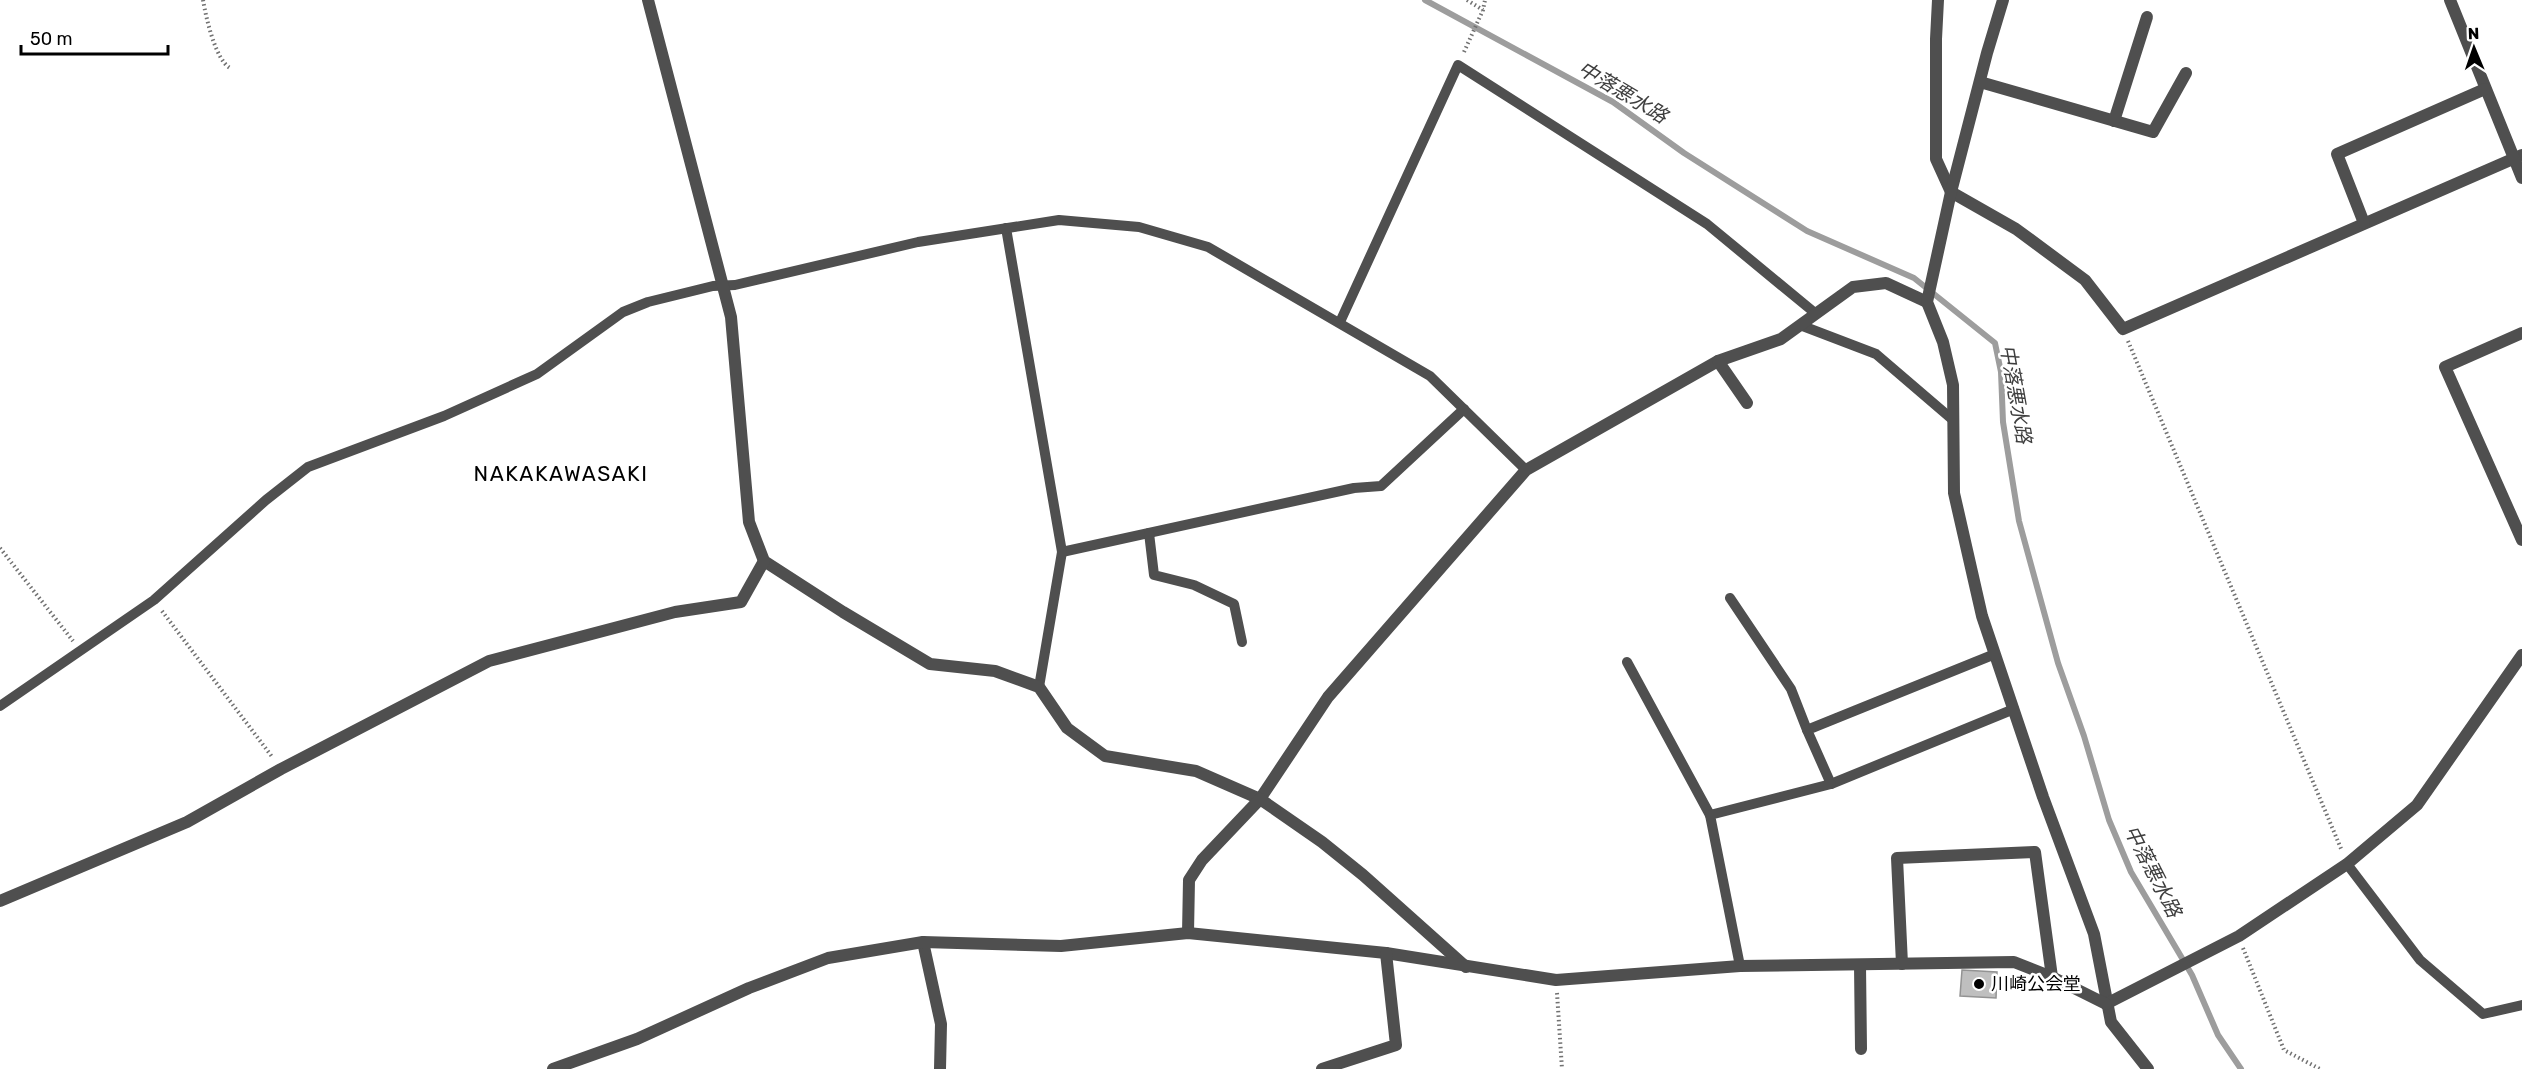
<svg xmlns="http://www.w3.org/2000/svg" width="2522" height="1069" viewBox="0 0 2522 1069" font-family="Rubik,'Noto Sans JP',sans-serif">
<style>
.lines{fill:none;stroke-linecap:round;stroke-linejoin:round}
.stream{stroke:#9d9d9d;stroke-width:6}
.building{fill:#bfbfbf;stroke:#939393;stroke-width:1.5}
.path{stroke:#717171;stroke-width:4;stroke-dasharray:1.5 3;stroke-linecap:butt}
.lane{stroke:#4f4f4f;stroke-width:10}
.street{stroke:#4f4f4f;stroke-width:12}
.poi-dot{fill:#000;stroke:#fff;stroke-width:2}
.labels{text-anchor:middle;stroke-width:5;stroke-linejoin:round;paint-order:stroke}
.poi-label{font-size:18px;fill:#000;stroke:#fff;text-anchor:start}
.water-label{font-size:20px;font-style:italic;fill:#3e3e3e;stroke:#fff}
.quarter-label{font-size:21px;letter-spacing:1.5px;fill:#000;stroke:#fff}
</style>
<rect width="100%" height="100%" fill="#fff"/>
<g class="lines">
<polyline class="stream" points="1425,0 1613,102 1684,153 1807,231 1914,278 1995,343 2001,372 2003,422 2019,521 2058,663 2084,736 2109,820 2131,872 2192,975 2218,1035 2241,1069"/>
</g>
<polygon class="building" points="1962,970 1997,972 1996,998 1960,996"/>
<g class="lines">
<g class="path">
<path d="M 203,0 C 206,17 215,59 230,68"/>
<polyline points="1467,0 1483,10"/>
<polyline points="1464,52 1483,10 1485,0"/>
<polyline points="2128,341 2342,851"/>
<polyline points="0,548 73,641"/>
<polyline points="162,611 273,758"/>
<polyline points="2243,948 2284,1050 2320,1069"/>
<polyline points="1557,993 1562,1069"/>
</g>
<g class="lane">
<polyline points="1006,228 1062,552 1354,488 1381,486 1464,409"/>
<polyline points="1340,322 1458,65 1707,224 1815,313"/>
<polyline points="1800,325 1876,354 1953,420"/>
<polyline points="1149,533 1154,575 1194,585 1234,604 1242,642"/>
<polyline points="1730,598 1791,689 1807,730"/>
<polyline points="1995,654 1807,730 1831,784 2014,709"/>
<polyline points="1627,662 1710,815"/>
<polyline points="1039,687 1062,552"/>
<polyline points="0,706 154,600 266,500 308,467 444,416 537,374 623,312 648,302 713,286 735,285 918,242 1059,220 1139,227 1208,247 1430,376 1526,470"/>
<polyline points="2347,864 2420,960 2483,1014 2522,1005"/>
<polyline points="1740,966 1710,815 1831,784"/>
</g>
<g class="street">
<polyline points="648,0 731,317 749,522 764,561 843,612 930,664 995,671 1039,687 1067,728 1105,756 1196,771 1260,799 1328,697 1526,470 1718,361 1781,339 1853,287 1886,283 1927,302"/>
<polyline points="1938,0 1936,39 1936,159 1951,192 2016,229 2085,280 2123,329 2522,155"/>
<polyline points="2003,0 1987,53 1951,192 1927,302 1943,342 1953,385 1954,493 1982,616 2043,797 2094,934 2111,1022 2148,1069"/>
<polyline points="2450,0 2522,178"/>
<polyline points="1980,82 2153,132 2186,73"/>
<polyline points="2114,121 2147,17"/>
<polyline points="2364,223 2337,154 2485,89"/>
<polyline points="2522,333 2445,367 2522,540"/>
<polyline points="1718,361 1747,403"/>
<polyline points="0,901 187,822 281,769 489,661 675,612 741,602 764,561"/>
<polyline points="1188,933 1189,880 1202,860 1260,799 1322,842 1363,875 1466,967"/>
<polyline points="923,942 941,1024 940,1069"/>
<polyline points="1902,964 1897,858 2035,852 2052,977"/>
<polyline points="1860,965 1861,1049"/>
<polyline points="2106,1004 2239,936 2347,864 2417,805 2522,655"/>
<polyline points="553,1069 637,1039 749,988 828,958 923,942 1061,946 1188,933 1386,953 1556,980 1740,966 2014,962 2052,977 2106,1004"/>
<polyline points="1322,1069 1396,1045 1386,953"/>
</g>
</g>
<circle class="poi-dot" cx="1979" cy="984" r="6"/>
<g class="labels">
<g class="poi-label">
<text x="1991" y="990">川崎公会堂</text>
</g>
<g class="water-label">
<text transform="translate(1623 92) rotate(31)" y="7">中落悪水路</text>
<text transform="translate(2016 394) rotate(80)" y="7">中落悪水路</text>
<text transform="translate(2153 871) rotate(63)" y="7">中落悪水路</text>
</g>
<g class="quarter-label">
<text x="561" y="481">NAKAKAWASAKI</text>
</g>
</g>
<g transform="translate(2474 48) rotate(358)" stroke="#ffffff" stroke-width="4.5" paint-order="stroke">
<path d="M0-4.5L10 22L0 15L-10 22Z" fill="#000000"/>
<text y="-9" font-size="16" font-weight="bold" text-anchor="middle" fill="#000000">N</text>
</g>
<path d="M21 45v9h147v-9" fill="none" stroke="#000000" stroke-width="3"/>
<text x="30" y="45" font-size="18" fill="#000000" stroke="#ffffff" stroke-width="4.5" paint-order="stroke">50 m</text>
</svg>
